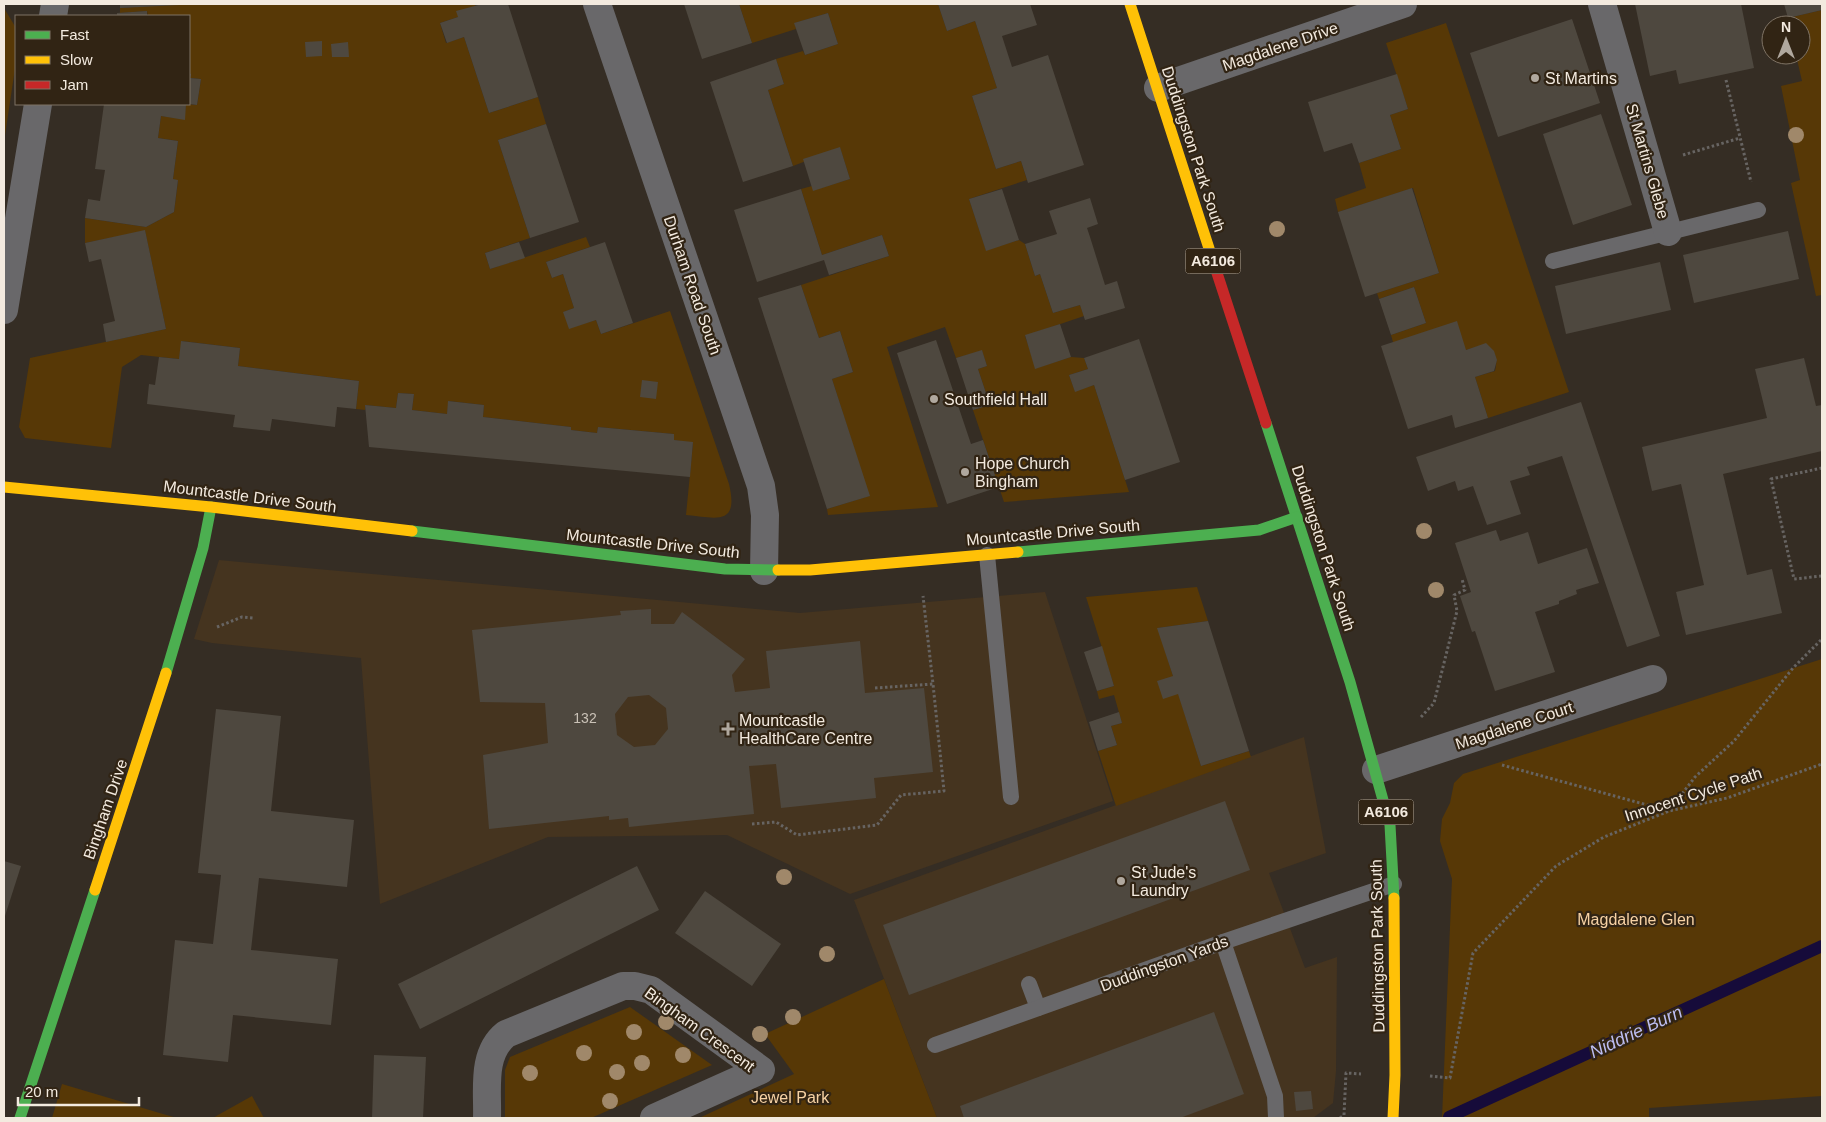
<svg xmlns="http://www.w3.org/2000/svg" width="1826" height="1122" viewBox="0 0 1826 1122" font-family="Arial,sans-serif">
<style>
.built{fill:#45341f}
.green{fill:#573806}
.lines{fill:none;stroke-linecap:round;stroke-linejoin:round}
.stream{stroke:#160b3a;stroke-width:12}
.building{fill:#4e483f;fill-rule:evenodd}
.path{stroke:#676462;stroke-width:3;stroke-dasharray:2.5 2.5;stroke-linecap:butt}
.lane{stroke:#69686a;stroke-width:16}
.street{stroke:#69686a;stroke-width:28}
.fast{stroke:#4caf50;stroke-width:11}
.slow{stroke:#ffc107;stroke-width:11}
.jam{stroke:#c62828;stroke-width:11}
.tree{fill:#a0886a}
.poi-dot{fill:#b0a89e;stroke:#312414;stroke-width:2}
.labels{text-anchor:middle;stroke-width:4.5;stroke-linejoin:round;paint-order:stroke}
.number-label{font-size:14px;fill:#cac2b7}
.shield{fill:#312414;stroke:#b9afa2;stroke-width:1}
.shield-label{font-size:15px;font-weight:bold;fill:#f3eadf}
.street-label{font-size:16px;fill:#f3eadf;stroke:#312414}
.poi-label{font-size:16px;fill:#f3eadf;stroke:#312414;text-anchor:start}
.park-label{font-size:16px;fill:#f7d2a4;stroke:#312414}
.water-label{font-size:18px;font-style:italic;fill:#bcbdf1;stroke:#312414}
</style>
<rect width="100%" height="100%" fill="#352d24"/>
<g class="built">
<polygon points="219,560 800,613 1045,592 1113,801 850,894 727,835 548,837 380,904 361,658 212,643 194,639"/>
<polygon points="1304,737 1326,853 1269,873 1305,968 1337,957 1336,1071 1333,1103 1313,1118 937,1118 854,900"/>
</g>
<g class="green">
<path d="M 182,4 L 475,4 L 475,6 L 458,17 L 440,23 L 446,43 L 464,37 L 489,113 L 538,97 L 546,124 L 498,140 L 530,238 L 485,253 L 490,269 L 586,237 L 590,247 L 546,262 L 552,278 L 563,274 L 574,308 L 564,312 L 569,328 L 596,320 L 601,334 L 670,311 L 729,484 C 739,526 717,518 686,515 L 693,443 L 674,440 L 674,434 L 598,427 L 597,433 L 571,430 L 571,427 L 483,417 L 484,405 L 449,401 L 447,414 L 412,410 L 414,394 L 398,393 L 396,408 L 365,405 L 365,410 L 356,409 L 359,381 L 238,366 L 240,348 L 182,341 L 179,359 L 141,355 L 122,367 L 111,448 L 25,438 L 19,427 L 30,358 L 166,329 L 145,231 L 85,243 L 85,218 L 146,227 L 174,212 L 178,181 L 173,179 L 178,141 L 158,138 L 161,116 L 184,119 L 186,104 L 197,105 L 201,79 L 190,78 L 191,74 L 189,73 L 189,16 L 148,16 L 147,11 L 120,13 L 120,8 Z"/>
<polygon points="739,4 938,4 947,31 975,21 997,88 972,96 996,169 1021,161 1027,180 969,199 986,250 1019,240 1025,244 1035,276 1040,274 1053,313 1080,305 1084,316 1025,336 1036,368 1071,357 1084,358 1088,369 1069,375 1075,391 1094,385 1129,492 1004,502 973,410 990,405 978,369 987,366 982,351 956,358 945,327 887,347 938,507 828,515 827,509 869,496 832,379 853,372 840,331 819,338 801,285 889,256 882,235 822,255 801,189 812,186 814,190 850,179 840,148 793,166 768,90 784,84 776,59 803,51 805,55 838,44 828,13 795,23 796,29 752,43"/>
<polygon points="4,8 16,28 16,62 4,142"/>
<polygon points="1822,10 1822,295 1816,296 1791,183 1800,180 1781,86 1802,81 1796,55 1801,55 1801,25 1789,25 1788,18"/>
<path d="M 1446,23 L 1569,392 L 1488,418 L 1475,377 L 1495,371 C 1498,358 1496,352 1486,344 L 1466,350 L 1393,342 L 1391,335 L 1426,323 L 1414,287 L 1379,299 L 1377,293 L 1439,273 L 1413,188 L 1338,212 L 1335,199 L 1366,188 L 1359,163 L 1401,149 L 1390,115 L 1408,109 L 1386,43 Z"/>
<polygon points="1197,587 1208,621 1158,628 1201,766 1249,751 1251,757 1116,806 1098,751 1117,745 1111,726 1122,723 1114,695 1099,699 1097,691 1114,686 1086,597"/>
<polygon points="1822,659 1822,1096 1649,1108 1649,1118 1442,1118 1452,879 1440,841 1442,819 1450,803 1454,783 1463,774"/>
<polygon points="884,979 937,1118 699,1118 794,1074 765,1034"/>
<polygon points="630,1007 712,1065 591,1118 505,1118 505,1070 510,1057"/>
<polygon points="62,1084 163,1114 177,1118 52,1118"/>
<polygon points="252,1096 264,1118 213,1118 218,1115"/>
</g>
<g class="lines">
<polyline class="stream" points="1449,1117 1822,946"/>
</g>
<g class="building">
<polygon points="120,4 180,4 180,5 120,8"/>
<polygon points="482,4 508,4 538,97 489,113 464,37 447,43 440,23 458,17 456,11"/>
<polygon points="684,4 739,4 752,43 702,59"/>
<polygon points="938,4 1030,4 1037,25 1002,36 1012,67 1048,55 1084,165 1028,183 1021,161 996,169 972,96 997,88 975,21 947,31"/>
<polygon points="1635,4 1741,4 1754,68 1679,84 1676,70 1650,76"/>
<polygon points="1784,4 1822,4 1822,10 1788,18"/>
<polygon points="147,11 147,16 117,16 117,13"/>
<polygon points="828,13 838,44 805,55 794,23"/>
<polygon points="1572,19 1600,103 1498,137 1470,53"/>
<polygon points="322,41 322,56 306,57 305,42"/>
<polygon points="348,42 349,57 332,57 331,44"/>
<polygon points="776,59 784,84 768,90 793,166 743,182 710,82"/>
<polygon points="189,73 191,74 190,78 201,79 197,105 189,104"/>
<polygon points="1397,74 1408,109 1390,115 1401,149 1359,163 1352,143 1324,152 1308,102"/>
<polygon points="104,104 186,104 185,120 161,116 158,138 178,141 173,179 178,180 174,212 146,227 85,218 88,199 100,201 105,170 95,169"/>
<polygon points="1601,114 1632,205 1573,225 1543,134"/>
<polygon points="546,124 579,222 530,238 498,140"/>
<polygon points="840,147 850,179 813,191 803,159"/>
<polygon points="1412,188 1439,273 1365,297 1338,212"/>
<polygon points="801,189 822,255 882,235 889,256 829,275 824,260 757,282 734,210"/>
<polygon points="1002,189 1019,240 986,251 969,199"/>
<polygon points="1090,198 1098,224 1087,228 1090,237 1105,285 1117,281 1125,308 1085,320 1080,305 1053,313 1040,274 1035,276 1025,244 1057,234 1049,211"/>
<polygon points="145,230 166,329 106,342 103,324 115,321 101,259 89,262 85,243"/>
<polygon points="1788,231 1799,279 1694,303 1683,255"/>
<polygon points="519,242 525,258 490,269 485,253"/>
<polygon points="605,242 633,323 601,334 596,320 569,329 563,312 574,308 563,274 552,278 546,262"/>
<polygon points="1660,262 1671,310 1566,334 1555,286"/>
<polygon points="801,285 819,338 840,331 853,372 832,379 870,496 827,509 758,298"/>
<polygon points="1414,287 1426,323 1391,335 1379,299"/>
<polygon points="1457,321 1466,350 1486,343 1494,351 1497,360 1494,371 1475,377 1488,418 1455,428 1452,415 1408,429 1381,346"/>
<polygon points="1060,324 1071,357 1035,369 1025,335"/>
<polygon points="1139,339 1180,462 1125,480 1094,385 1075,392 1069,375 1088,369 1084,358"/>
<polygon points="936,340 971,444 983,440 999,487 947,504 897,353"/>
<polygon points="181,341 240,348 238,366 359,381 356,409 337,407 335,427 272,419 270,431 233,427 235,415 147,404 149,384 155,385 159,357 179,359"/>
<polygon points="982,350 987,366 978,369 990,405 973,410 956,358"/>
<polygon points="1804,358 1816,406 1822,405 1822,451 1723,474 1747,575 1772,569 1782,613 1686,635 1676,592 1704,585 1681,484 1652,491 1642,447 1767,418 1755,369"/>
<polygon points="642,380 658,382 656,399 640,397"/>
<polygon points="398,393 414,394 412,410 447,414 448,401 484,405 483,417 571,427 571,430 597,433 598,427 674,434 674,440 693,442 690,477 369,447 365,405 396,408"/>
<polygon points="1581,402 1660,636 1627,647 1562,456 1527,467 1530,475 1510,481 1521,514 1487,525 1473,486 1458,491 1455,481 1428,491 1416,457"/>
<polygon points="1496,530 1500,541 1528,532 1538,564 1587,548 1599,583 1576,590 1577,594 1559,601 1559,604 1535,612 1555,672 1495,691 1475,631 1472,632 1460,596 1471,592 1455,543"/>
<path d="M 651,609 L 651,624 L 674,624 L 682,612 L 745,659 L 732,675 L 735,692 L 770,688 L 766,651 L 860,641 L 865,693 L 924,688 L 933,772 L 874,778 L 876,798 L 781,808 L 776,764 L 749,766 L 754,814 L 629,827 L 628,818 L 609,820 L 609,816 L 489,829 L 483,755 L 548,743 L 545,703 L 480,702 L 472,630 L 621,615 L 620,611 ZM 649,695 L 666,708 L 668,729 L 655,745 L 634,747 L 617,735 L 615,714 L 628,697 Z"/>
<polygon points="1208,621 1249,751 1201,766 1178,694 1163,699 1157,681 1173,676 1157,628"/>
<polygon points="1102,646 1114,686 1097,691 1084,652"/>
<polygon points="216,709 281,716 271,811 354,820 347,887 259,878 251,950 338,959 331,1025 233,1015 228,1062 163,1055 175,940 213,944 221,875 198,873"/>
<polygon points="1119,712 1122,723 1111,726 1117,745 1098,751 1089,722"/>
<polygon points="1225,801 1250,870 909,995 883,925"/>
<polygon points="4,861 21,866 4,919"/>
<polygon points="637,866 659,910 420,1029 398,984"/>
<polygon points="705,891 781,944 752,986 675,933"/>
<polygon points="1214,1012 1244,1094 1180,1118 964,1118 960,1106"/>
<polygon points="374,1055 426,1057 423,1118 372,1118"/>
<polygon points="1311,1091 1313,1109 1296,1111 1294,1092"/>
</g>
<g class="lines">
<g class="path">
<polyline points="1726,80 1751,182"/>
<polyline points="1683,155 1740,138"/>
<polyline points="1822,468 1771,479 1794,579 1822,576"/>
<polyline points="217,627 242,617 253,618"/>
<polyline points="875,688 933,684 923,596"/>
<polyline points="1421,717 1434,703 1457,611 1454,595 1465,590 1462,579"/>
<polyline points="1502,765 1669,811 1695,777 1734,741 1793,668 1822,639"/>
<polyline points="752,824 776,822 797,835 877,825 901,795 944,791 933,684"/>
<polyline points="1430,1076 1450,1078 1473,953 1556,866 1604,837 1669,811 1727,798 1822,764"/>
<polyline points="1340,1118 1344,1115 1346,1073 1361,1074"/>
</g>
<g class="lane">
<polyline points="1553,261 1758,210"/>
<polyline points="987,555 1011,797"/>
<polyline points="1223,942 1275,1096 1276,1118"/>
<polyline points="1029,984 1038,1008"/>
<polyline points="935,1045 1223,942 1394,884"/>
</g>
<g class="street">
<polyline points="597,4 761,486 765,515 764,571"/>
<polyline points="1602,4 1668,232"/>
<polyline points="53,16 55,4"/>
<polyline points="1158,88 1403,4"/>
<polyline points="4,310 38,104"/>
<polyline points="1376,770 1653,679"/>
<path d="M 487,1118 C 488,1090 481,1054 506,1034 L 623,986 L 635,986 L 651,990 L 761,1070 L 654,1118"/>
</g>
<g class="fast">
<polyline points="1266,423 1350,682 1390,825 1394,898"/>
<polyline points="412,531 725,569 778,570"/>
<polyline points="1018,552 1259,530 1297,517"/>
<polyline points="166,673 203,548 211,507"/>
<polyline points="20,1118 95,890"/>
</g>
<g class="slow">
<polyline points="1130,4 1216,270"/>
<polyline points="4,487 211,507 412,531"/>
<polyline points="778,570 810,570 1018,552"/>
<polyline points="95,890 166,673"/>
<polyline points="1393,1118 1395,1075 1394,898"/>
</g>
<polyline class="jam" points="1216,270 1266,423"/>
</g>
<g class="tree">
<circle cx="1796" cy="135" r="8"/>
<circle cx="1277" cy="229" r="8"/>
<circle cx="1424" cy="531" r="8"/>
<circle cx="1436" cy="590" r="8"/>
<circle cx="784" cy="877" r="8"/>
<circle cx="827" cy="954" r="8"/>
<circle cx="793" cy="1017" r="8"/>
<circle cx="666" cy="1022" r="8"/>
<circle cx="634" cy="1032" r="8"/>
<circle cx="760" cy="1034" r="8"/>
<circle cx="584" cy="1053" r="8"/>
<circle cx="683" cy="1055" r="8"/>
<circle cx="642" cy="1063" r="8"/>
<circle cx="617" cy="1072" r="8"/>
<circle cx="530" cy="1073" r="8"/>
<circle cx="610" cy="1101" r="8"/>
</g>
<g class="poi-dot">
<circle cx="1535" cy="78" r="5"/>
<circle cx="934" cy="399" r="5"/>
<circle cx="965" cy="472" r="5"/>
<path d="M725.5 721.5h5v5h5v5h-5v5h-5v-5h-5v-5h5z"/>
<circle cx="1121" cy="881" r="5"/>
</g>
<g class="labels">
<g class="number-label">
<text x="585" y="723">132</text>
</g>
<g class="shield">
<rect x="1185.5" y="248.5" width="55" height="25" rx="4"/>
<rect x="1358.5" y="799.5" width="55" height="25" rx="4"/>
</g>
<g class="shield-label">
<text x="1213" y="266">A6106</text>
<text x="1386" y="817">A6106</text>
</g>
<g class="street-label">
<text transform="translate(1280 46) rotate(-19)" y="6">Magdalene Drive</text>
<text transform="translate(1194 149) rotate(72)" y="6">Duddingston Park South</text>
<text transform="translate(1648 161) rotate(74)" y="6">St Martins Glebe</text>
<text transform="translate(693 285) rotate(71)" y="6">Durham Road South</text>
<text transform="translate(250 496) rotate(7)" y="6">Mountcastle Drive South</text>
<text transform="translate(1053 532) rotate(-5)" y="6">Mountcastle Drive South</text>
<text transform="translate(653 543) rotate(6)" y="6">Mountcastle Drive South</text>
<text transform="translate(1324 548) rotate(72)" y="6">Duddingston Park South</text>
<text transform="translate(1514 725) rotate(-18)" y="6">Magdalene Court</text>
<text transform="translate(1693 794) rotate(-18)" y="6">Innocent Cycle Path</text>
<text transform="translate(105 809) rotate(-71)" y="6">Bingham Drive</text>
<text transform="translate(1377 946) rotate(-91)" y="6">Duddingston Park South</text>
<text transform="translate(1164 963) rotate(-20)" y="6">Duddingston Yards</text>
<text transform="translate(700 1029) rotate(36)" y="6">Bingham Crescent</text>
</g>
<g class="poi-label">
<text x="1545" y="84">St Martins</text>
<text x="944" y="405">Southfield Hall</text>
<text x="975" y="469">Hope Church<tspan x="975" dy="18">Bingham</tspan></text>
<text x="739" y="726">Mountcastle<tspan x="739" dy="18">HealthCare Centre</tspan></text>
<text x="1131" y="878">St Jude's<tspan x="1131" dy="18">Laundry</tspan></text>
</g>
<g class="park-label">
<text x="1636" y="925">Magdalene Glen</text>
<text x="790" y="1103">Jewel Park</text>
</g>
<g class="water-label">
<text transform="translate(1636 1032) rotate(-25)" y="6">Niddrie Burn</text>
</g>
</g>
<rect width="1826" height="1122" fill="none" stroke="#f3eadf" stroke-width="10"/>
<rect x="15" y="15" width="175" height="90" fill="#312414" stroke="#7f7365"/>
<rect x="25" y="31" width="25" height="8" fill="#4caf50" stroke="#7f7365"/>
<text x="60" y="40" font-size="15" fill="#f3eadf">Fast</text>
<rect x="25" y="56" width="25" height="8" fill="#ffc107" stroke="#7f7365"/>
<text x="60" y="65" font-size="15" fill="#f3eadf">Slow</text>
<rect x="25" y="81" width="25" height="8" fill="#c62828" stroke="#7f7365"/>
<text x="60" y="90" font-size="15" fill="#f3eadf">Jam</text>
<g transform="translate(1786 40)"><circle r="24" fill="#312414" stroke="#7f7365"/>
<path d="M0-4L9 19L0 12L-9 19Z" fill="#b0a89e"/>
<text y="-8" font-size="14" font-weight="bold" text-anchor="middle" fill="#f3eadf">N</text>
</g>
<path d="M18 1097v8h121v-8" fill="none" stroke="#f3eadf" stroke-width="2.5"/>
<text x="25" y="1097" font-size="15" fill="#f3eadf" stroke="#312414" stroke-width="4" paint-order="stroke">20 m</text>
</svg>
